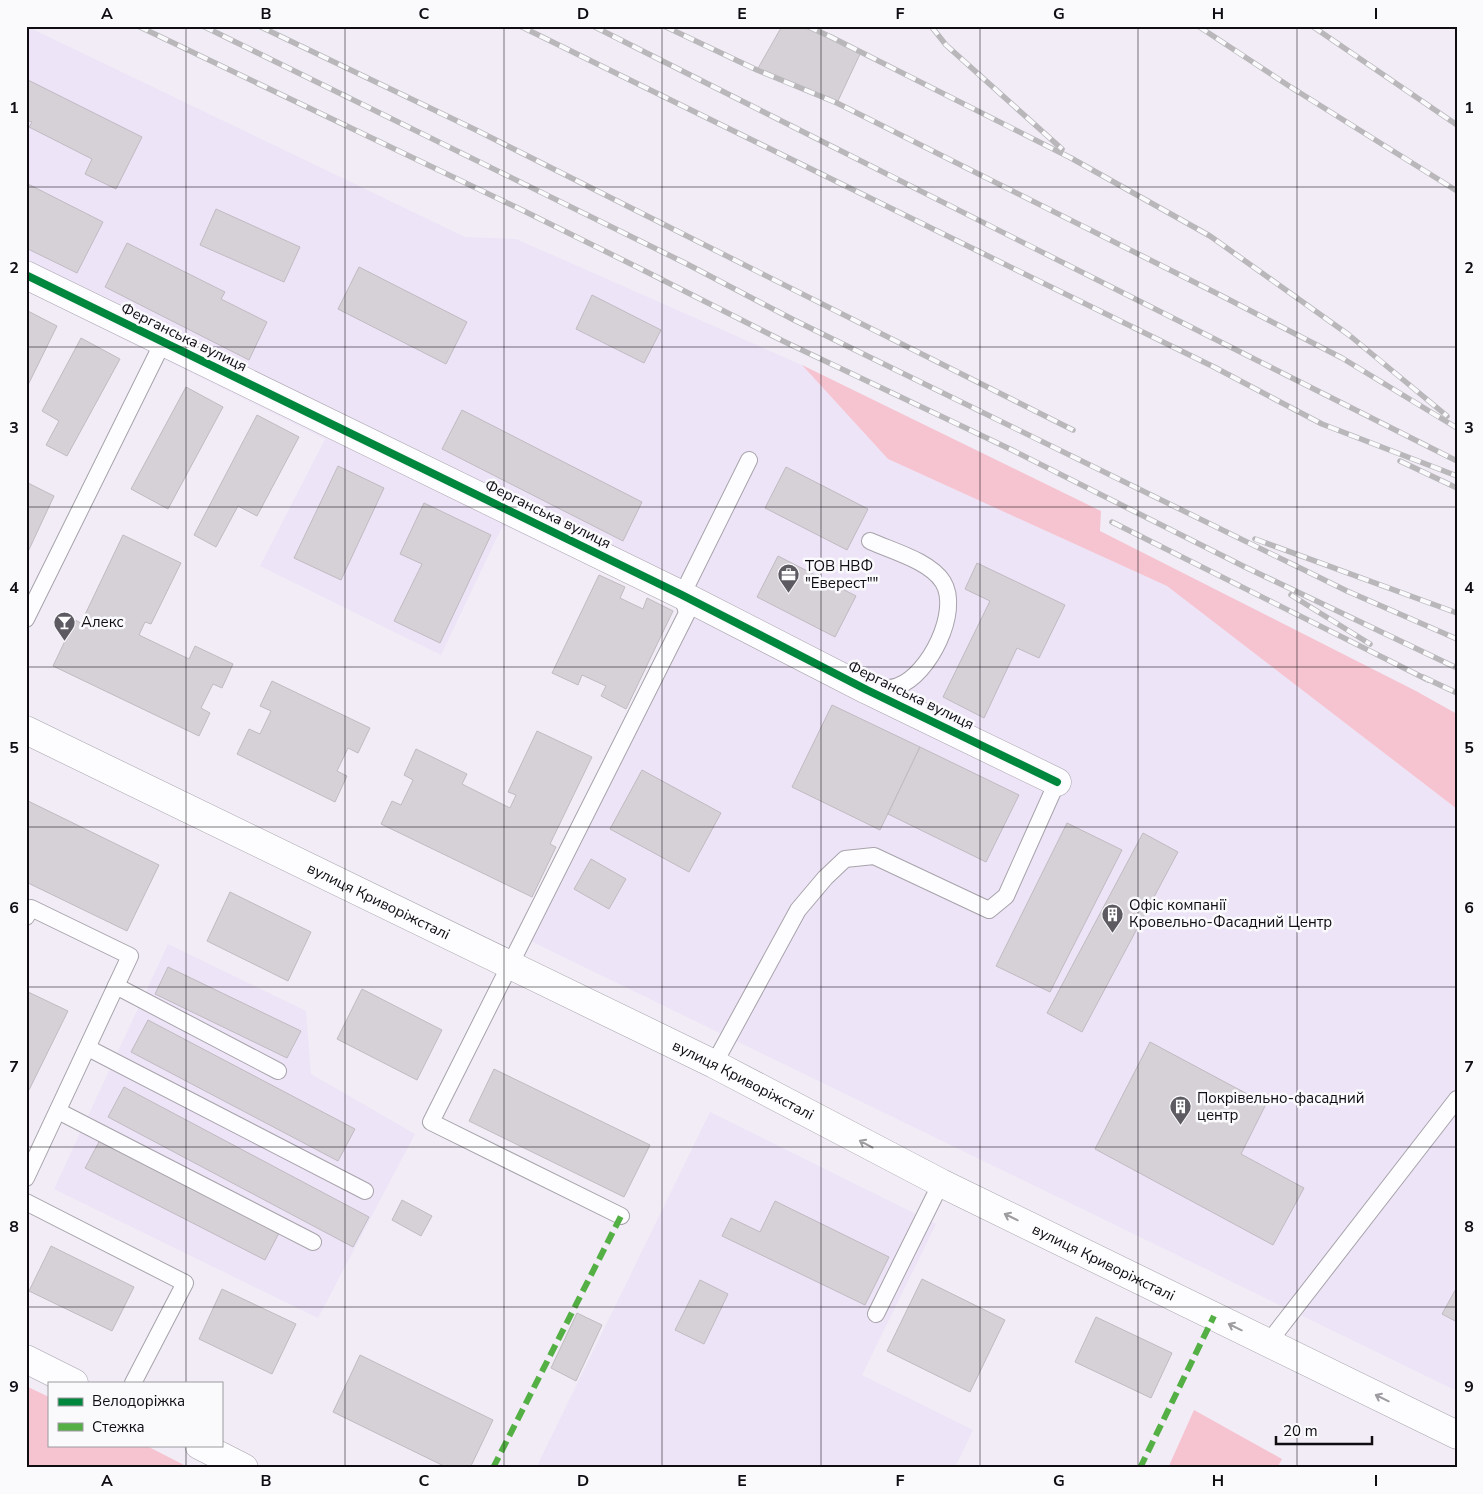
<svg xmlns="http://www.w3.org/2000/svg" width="1483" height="1494" viewBox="0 0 1483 1494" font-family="'Nunito Sans',sans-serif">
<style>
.built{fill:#ede4f7}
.green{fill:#f6c4d0}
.building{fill:#d6d0d7;stroke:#c0bac1}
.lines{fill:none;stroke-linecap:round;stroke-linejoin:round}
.lane-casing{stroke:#a7a3ab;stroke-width:18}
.street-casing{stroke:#a7a3ab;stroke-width:29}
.secondary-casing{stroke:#a7a3ab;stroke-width:29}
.lane{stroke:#fdfcfe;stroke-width:16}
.street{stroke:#fdfcfe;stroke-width:28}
.secondary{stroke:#fdfcfe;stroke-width:28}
.rail-casing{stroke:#b9b7ba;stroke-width:5.5}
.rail{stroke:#faf9fc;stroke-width:4;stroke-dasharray:11;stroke-linecap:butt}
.quiet{stroke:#54b044;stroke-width:6;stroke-dasharray:12 6;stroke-linecap:butt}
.cycleway-casing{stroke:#faf9fc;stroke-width:11}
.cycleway{stroke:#00873e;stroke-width:8}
.oneway{stroke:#9e9ca0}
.grid{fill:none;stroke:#0f0c12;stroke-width:1;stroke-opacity:0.55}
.labels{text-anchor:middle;stroke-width:5;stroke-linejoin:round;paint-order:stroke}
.street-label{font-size:15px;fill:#0f0c12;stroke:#faf9fc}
.poi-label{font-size:15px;fill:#0f0c12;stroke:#faf9fc;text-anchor:start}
.neatline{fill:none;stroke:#0f0c12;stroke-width:2}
.grid-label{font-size:16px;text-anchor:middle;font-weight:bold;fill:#0f0c12}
</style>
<rect width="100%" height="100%" fill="#f1ecf6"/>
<g class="built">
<polygon points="26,26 465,237 516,239 802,365 888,459 1167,586 1457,809 1457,1391 516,934 680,609 503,525 441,655 260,566 325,439 26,291"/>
<polygon points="168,944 306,1011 311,1074 415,1134 318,1318 54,1189"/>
<polygon points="710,1112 936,1224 862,1375 973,1430 955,1468 536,1468"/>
</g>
<g class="green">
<polygon points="802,365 1101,511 1100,531 1416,691 1457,714 1457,809 1167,586 888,459"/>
<polygon points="26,1386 49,1397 49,1445 145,1445 190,1468 26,1468"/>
<polygon points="1194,1410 1282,1459 1277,1468 1168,1468"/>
</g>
<g class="building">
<polygon points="782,26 806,26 861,52 837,103 757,70"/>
<polygon points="26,79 142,137 116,189 85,174 92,159 29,127 32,122 26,120"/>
<polygon points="26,183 103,222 77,273 26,248"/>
<polygon points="216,209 300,247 284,282 200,245"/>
<polygon points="127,243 225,292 221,299 267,322 249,360 105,287"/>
<polygon points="359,267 467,322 446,364 338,309"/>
<polygon points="592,295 661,330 644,363 576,329"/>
<polygon points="26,310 57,326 28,385 26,384"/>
<polygon points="81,338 120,359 67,456 46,445 59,421 42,411"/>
<polygon points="186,387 223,407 168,509 131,489"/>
<polygon points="462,410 642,502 623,541 442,449"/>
<polygon points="257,415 299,437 257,516 238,506 216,547 194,535"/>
<polygon points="338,466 384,488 341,580 294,558"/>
<polygon points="786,467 868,509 847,550 765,508"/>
<polygon points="26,482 54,496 26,556"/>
<polygon points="424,503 491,535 440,643 394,621 422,564 400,554"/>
<polygon points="123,535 181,563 151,624 145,622 139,635 189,659 195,646 233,664 222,688 213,684 201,708 210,713 199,736 53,666 75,620 81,623"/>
<polygon points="778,556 856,596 835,637 757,597"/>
<polygon points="977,563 1065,605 1039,658 1017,648 984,718 943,697 990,601 965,589"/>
<polygon points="599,575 625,587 620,598 643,609 647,598 673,611 626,709 601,696 606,686 582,675 578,685 552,673"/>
<polygon points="272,681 370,728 358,753 348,748 337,771 347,776 335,802 237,754 249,729 260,734 271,711 260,706"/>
<polygon points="832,705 920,747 880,830 792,787"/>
<polygon points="537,731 592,757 550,844 556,847 532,897 381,824 392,801 401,805 413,780 404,775 416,749 467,774 462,784 510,808 516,795 508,792"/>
<polygon points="920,747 1019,795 986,862 888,814"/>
<polygon points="642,770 721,813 689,872 610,829"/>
<polygon points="26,800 159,865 127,931 26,882"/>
<polygon points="1067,823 1122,850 1050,992 996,966"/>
<polygon points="1143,833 1178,852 1082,1032 1047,1013"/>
<polygon points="591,859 626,879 609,909 574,889"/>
<polygon points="230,892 311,932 288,981 207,941"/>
<polygon points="168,967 301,1031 287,1058 155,994"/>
<polygon points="362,989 442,1030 417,1080 337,1039"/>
<polygon points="26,991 68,1011 29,1090 26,1088"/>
<polygon points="148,1020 355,1129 338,1161 131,1052"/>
<polygon points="1150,1042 1266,1104 1241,1154 1304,1188 1273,1245 1095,1149"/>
<polygon points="494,1069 650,1145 624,1197 469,1121"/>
<polygon points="124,1087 369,1217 353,1247 108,1117"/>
<polygon points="100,1140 279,1233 265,1260 85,1168"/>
<polygon points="402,1200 432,1216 421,1236 392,1220"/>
<polygon points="775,1201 889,1257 865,1305 722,1236 731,1218 760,1232"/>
<polygon points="51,1246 134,1287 112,1331 29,1291"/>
<polygon points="922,1279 1005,1320 970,1392 887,1351"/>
<polygon points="700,1280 728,1294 704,1344 675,1330"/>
<polygon points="1457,1287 1457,1322 1442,1314"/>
<polygon points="222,1289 296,1324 272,1374 199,1339"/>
<polygon points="577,1313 602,1325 576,1381 551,1368"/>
<polygon points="1096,1317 1172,1353 1151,1398 1075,1362"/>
<polygon points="360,1355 493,1420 470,1468 448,1468 333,1412"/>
</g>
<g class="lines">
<defs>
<g id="lane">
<path d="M 870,541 C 892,551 930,561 943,582 C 961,611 929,675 898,686 C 891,689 880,688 872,689"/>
<polyline points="26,619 163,342"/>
<polyline points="26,917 31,908 130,956 26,1178"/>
<polyline points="116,986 278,1071"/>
<polyline points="88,1048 365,1191"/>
<polyline points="714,1064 798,910 825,878 845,859 874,856 989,910 1006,896 1057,782"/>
<polyline points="58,1111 313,1242"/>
<polyline points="26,1202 185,1283 133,1383"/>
<polyline points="621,1216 431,1122 687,613 682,595 749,460"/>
<polyline points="876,1314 941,1183"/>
<polyline points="1268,1343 1457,1099"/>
</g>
<g id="street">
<polyline points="26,275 682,595 867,690 1057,782"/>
<polyline points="26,1359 74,1383"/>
<polyline points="199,1445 244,1468"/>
</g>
<g id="secondary">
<path id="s1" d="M 26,730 L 714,1064 L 941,1183 L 1457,1435"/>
</g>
</defs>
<use href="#lane" class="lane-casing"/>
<use href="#street" class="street-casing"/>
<use href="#secondary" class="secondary-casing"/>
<use href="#lane" class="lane"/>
<use href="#street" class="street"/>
<use href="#secondary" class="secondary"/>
<defs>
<g id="rail">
<polyline points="138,26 522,210 637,267 783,341 1012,450 1245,567 1457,668"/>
<polyline points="203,26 687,264 794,320 1347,591 1457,639"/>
<polyline points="259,26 476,130 1073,430"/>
<polyline points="520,26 1214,367 1322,424 1457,476"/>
<polyline points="593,26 1457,461"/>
<polyline points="664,26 757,70 837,103 1222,296 1342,358 1457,428"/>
<polyline points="807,26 831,37 1071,158 1210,236 1349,335 1447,416"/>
<polyline points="931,26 946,45 1062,149"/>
<polyline points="1198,26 1289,86 1457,191"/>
<polyline points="1312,26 1457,125"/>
<polyline points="1400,461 1457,488"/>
<polyline points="1112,522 1428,680"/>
<polyline points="1255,539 1457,613"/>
<polyline points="1291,595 1370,644"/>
<polyline points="1423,677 1457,693"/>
</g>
</defs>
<use href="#rail" class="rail-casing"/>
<use href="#rail" class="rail"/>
<g class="quiet">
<polyline points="493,1468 621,1216"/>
<polyline points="1140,1468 1214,1316"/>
</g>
<defs>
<polyline id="cycleway" points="26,275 682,595 867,690 1057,782"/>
</defs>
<use href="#cycleway" class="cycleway-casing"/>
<use href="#cycleway" class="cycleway"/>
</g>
<defs><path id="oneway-shaft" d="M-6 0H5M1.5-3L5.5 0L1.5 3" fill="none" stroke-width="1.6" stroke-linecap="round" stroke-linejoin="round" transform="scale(1.25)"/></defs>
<g class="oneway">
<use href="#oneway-shaft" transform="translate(866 1144) rotate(-152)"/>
<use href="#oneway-shaft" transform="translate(1011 1217) rotate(-154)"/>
<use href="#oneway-shaft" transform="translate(1235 1327) rotate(-154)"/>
<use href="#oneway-shaft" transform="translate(1382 1398) rotate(-154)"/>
</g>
<path class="grid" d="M 186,26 L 186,1383M 345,26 L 345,1468M 504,26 L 504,1468M 662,26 L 662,1468M 821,26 L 821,1468M 980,26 L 980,1468M 1138,26 L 1138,1468M 1297,26 L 1297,1468M 26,187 L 1457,187M 26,347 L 1457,347M 26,507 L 1457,507M 26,667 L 1457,667M 26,827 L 1457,827M 26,987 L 1457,987M 26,1147 L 1457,1147M 26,1307 L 1457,1307M 186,1445 L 186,1468"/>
<defs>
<symbol id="office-pin" viewBox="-11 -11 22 30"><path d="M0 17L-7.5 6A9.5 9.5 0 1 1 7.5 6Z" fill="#5e5a62" stroke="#faf9fc"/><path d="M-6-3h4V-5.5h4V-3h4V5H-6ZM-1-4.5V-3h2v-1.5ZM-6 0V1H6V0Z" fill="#fff"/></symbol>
<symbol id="bar-pin" viewBox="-11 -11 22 30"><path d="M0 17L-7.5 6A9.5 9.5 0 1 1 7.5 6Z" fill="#5e5a62" stroke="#faf9fc"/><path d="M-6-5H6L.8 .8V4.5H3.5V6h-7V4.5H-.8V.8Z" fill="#fff"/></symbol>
<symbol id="building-pin" viewBox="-11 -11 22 30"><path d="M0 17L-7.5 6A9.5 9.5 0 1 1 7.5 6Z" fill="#5e5a62" stroke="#faf9fc"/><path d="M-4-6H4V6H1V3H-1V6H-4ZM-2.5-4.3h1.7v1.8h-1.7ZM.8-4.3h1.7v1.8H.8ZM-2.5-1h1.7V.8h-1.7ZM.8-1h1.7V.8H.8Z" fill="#fff"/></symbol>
</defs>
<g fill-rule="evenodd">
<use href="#office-pin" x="776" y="562" width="25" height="34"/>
<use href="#bar-pin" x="52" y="610" width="25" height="34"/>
<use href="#building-pin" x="1100" y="902" width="25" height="34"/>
<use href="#building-pin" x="1168" y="1094" width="25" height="34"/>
</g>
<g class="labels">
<g class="street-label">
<text transform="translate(184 337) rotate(26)" y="5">Ферганська вулиця</text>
<text transform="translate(548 514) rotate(26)" y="5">Ферганська вулиця</text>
<text transform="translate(911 695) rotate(26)" y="5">Ферганська вулиця</text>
<text dy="5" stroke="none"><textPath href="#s1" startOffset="392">вулиця Криворіжсталі</textPath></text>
<text dy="5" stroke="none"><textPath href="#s1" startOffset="798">вулиця Криворіжсталі</textPath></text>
<text dy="5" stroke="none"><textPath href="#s1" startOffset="1202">вулиця Криворіжсталі</textPath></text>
</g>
<g class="poi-label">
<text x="805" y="571">ТОВ НВФ<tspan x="805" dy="17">"Еверест""</tspan></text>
<text x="81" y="627">Алекс</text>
<text x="1129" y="910">Офіс компанії<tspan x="1129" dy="17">Кровельно-Фасадний Центр</tspan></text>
<text x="1197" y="1103">Покрівельно-фасадний<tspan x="1197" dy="17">центр</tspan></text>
</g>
</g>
<rect width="1483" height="1494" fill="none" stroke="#faf9fc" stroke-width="55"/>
<rect x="48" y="1382" width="175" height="65" fill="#faf9fc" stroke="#9c9a9e"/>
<rect x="58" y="1398" width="25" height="8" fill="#00873e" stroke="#9c9a9e"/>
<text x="92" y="1406" font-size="15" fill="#0f0c12">Велодоріжка</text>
<rect x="58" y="1423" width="25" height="8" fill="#54b044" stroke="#9c9a9e"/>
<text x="92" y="1432" font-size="15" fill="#0f0c12">Стежка</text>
<path d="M1276 1436v8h96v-8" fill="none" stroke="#0f0c12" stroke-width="2.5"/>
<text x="1283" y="1436" font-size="15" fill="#0f0c12" stroke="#faf9fc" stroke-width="4" paint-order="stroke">20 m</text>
<rect x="28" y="28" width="1428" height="1438" class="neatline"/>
<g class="grid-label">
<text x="107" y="19">A</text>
<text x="266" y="19">B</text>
<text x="424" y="19">C</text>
<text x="583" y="19">D</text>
<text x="742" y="19">E</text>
<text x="900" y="19">F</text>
<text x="1059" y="19">G</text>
<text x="1218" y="19">H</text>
<text x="1376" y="19">I</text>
<text x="14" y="113">1</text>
<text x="1469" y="113">1</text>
<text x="14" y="273">2</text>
<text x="1469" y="273">2</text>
<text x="14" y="433">3</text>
<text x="1469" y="433">3</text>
<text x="14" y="593">4</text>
<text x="1469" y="593">4</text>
<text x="14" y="753">5</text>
<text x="1469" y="753">5</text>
<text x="14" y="913">6</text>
<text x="1469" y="913">6</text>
<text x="14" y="1072">7</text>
<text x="1469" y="1072">7</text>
<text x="14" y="1232">8</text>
<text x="1469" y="1232">8</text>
<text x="14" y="1392">9</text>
<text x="1469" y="1392">9</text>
<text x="107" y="1486">A</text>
<text x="266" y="1486">B</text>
<text x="424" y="1486">C</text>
<text x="583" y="1486">D</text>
<text x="742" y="1486">E</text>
<text x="900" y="1486">F</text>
<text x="1059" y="1486">G</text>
<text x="1218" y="1486">H</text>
<text x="1376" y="1486">I</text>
</g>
</svg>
